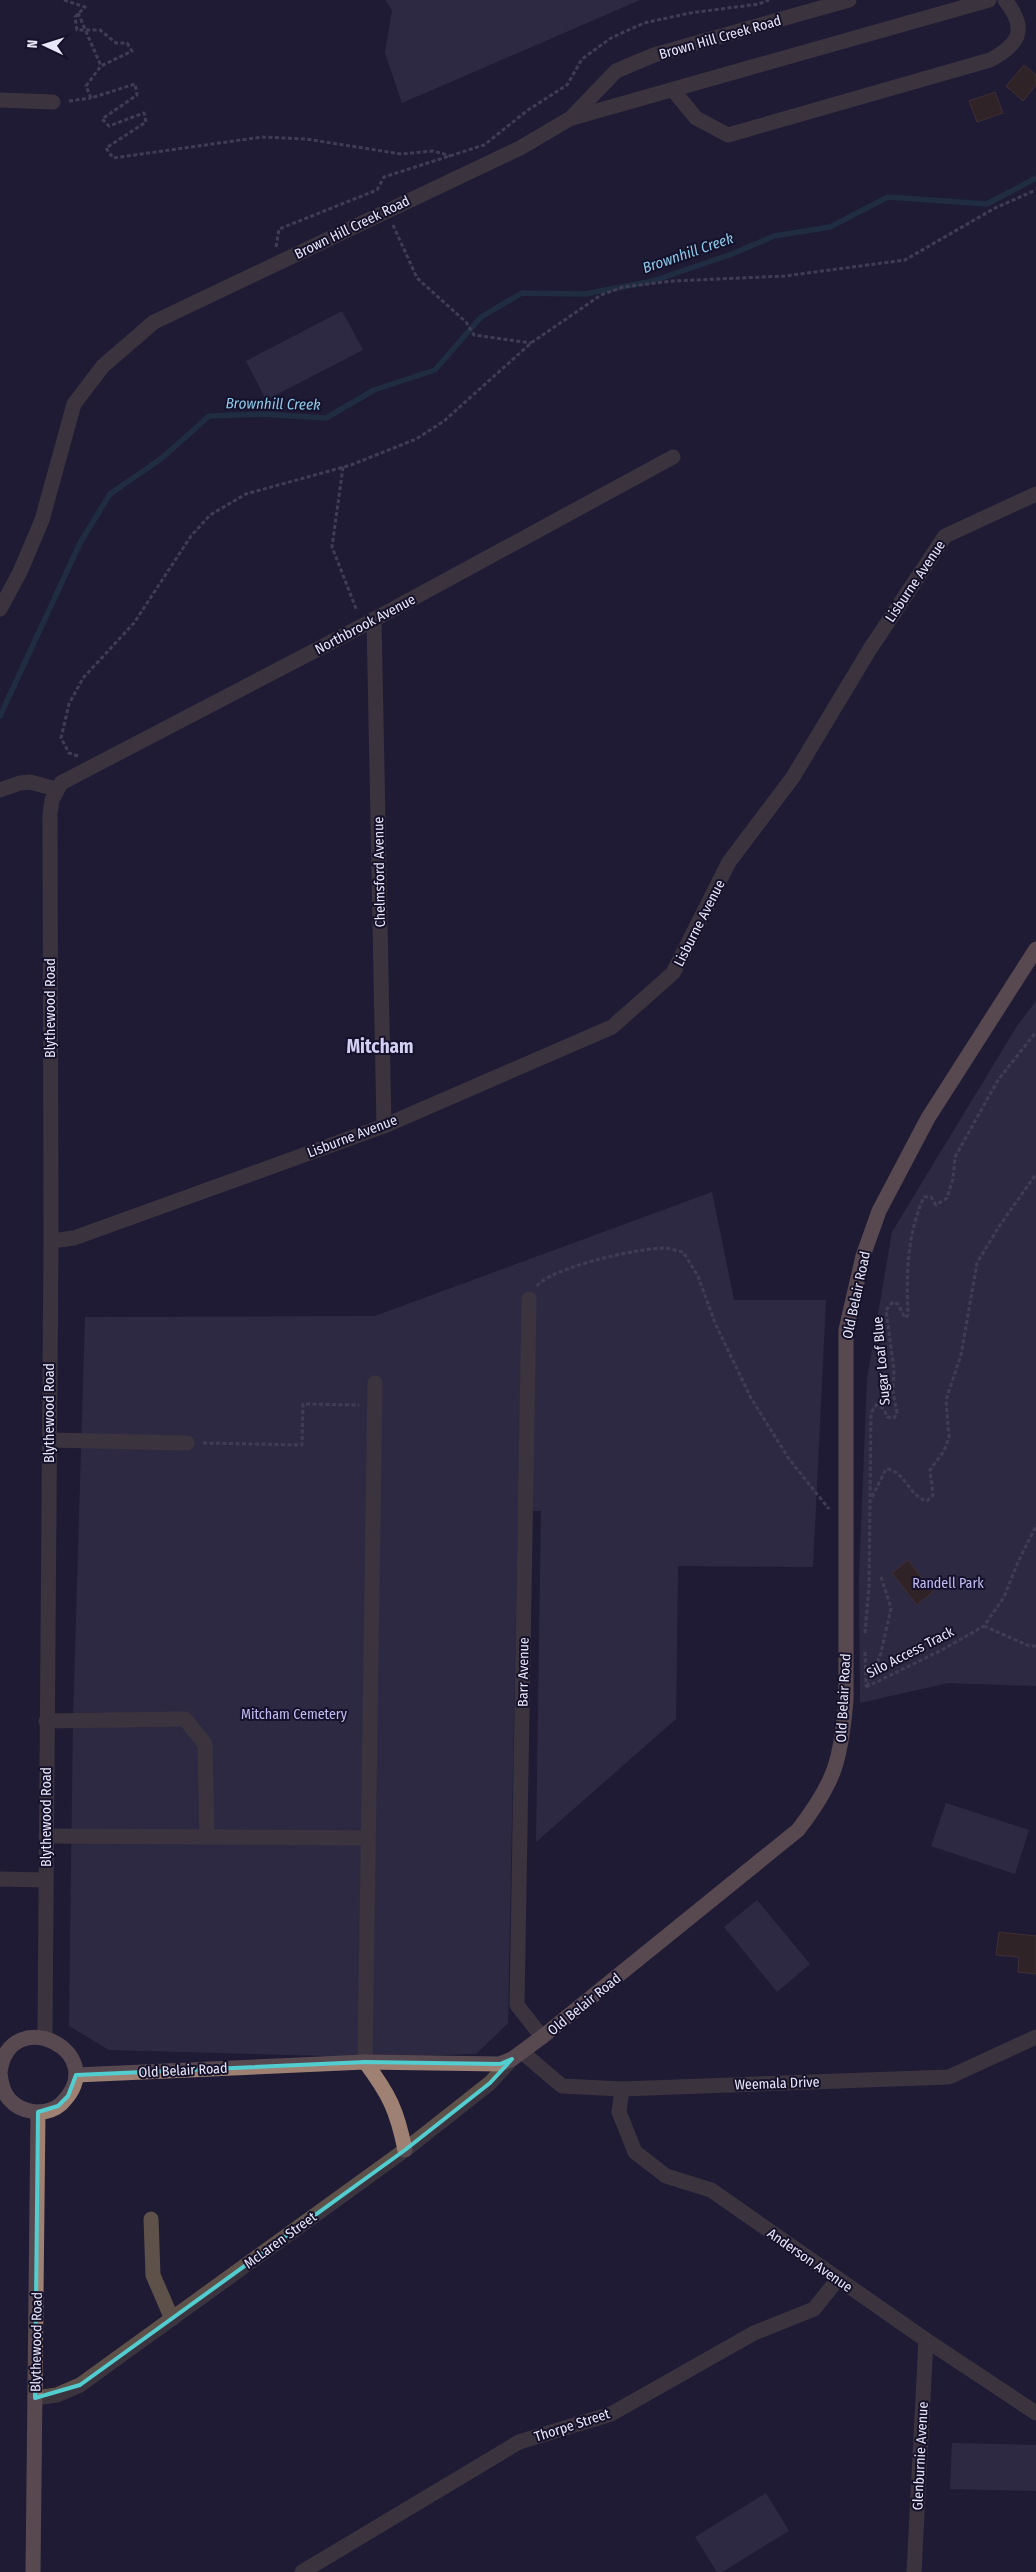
<svg xmlns="http://www.w3.org/2000/svg" width="1036" height="2572" viewBox="0 0 1036 2572" font-family="'Fira Sans Condensed',sans-serif">
<style>
.green{fill:#3e3b53}
.lines{fill:none;stroke-linecap:round;stroke-linejoin:round}
.stream{stroke:#1f4150;stroke-width:5.5}
.building{fill:#462d1a;stroke:#634733}
.path{stroke:#68657c;stroke-width:3;stroke-dasharray:4 2.5;stroke-linecap:butt}
.minor{stroke:#5e5149;stroke-width:15}
.major{stroke:#9e8172;stroke-width:15}
.marked{fill:none;stroke:#52cdd0;stroke-width:4;stroke-linejoin:round}
.labels{text-anchor:middle;stroke-width:4;stroke-linejoin:round;paint-order:stroke}
.street-label{font-size:14px;fill:#e8e7f9;stroke:#16112a}
.park-label{font-size:14px;fill:#c1bcf3;stroke:#16112a}
.water-label{font-size:15px;font-style:italic;fill:#8bcae9;stroke:#16112a}
.district-label{font-size:19px;font-weight:bold;fill:#d2cff3;stroke:#16112a}
</style>
<rect width="100%" height="100%" fill="#1f1b35"/>
<g class="green">
<polygon points="385,0 640,0 402,103 385,53 392,10"/>
<polygon points="342,311 363,350 266,400 246,361"/>
<polygon points="1036,1001 1036,1686 948,1683 860,1703 859,1578 867,1379 892,1232 1017,1026"/>
<polygon points="712,1192 734,1300 826,1300 813,1567 678,1566 676,1719 536,1842 541,1511 518,1511 508,2023 476,2054 363,2057 109,2050 69,2026 73,1720 85,1317 375,1316"/>
<polygon points="946,1803 1029,1830 1015,1874 931,1846"/>
<polygon points="757,1900 810,1964 777,1992 724,1927"/>
<polygon points="952,2443 1036,2445 1036,2491 950,2489"/>
<polygon points="766,2493 789,2531 722,2572 717,2572 695,2537"/>
</g>
<g class="lines">
<polyline class="stream" points="0,716 80,543 110,494 162,458 209,416 262,414 326,418 374,390 435,370 481,317 522,293 585,294 653,281 732,254 774,236 830,227 888,197 987,204 1036,178"/>
</g>
<g class="building">
<polygon points="1024,65 1036,75 1036,85 1023,101 1006,86"/>
<polygon points="995,92 1003,113 977,122 969,101"/>
<polygon points="908,1560 933,1592 917,1605 892,1573"/>
<polygon points="999,1932 1036,1936 1036,1974 1018,1972 1019,1957 996,1955"/>
</g>
<g class="lines">
<g class="path">
<polyline points="64,0 85,7 75,17 77,30 100,30 116,43 127,43 132,51 101,66 86,86 91,98 135,84 137,95 102,119 109,126 144,113 146,122 106,148 113,158 262,137 306,139 401,154 433,151 451,156"/>
<polyline points="78,13 101,66"/>
<polyline points="69,101 91,98"/>
<polyline points="393,225 417,278 466,322 474,335 531,343"/>
<polyline points="276,247 279,229 377,190 384,177 484,145 528,110 567,85 582,59 611,38 644,23 690,13 759,4 769,0"/>
<polyline points="343,467 332,547 357,611"/>
<polyline points="78,756 69,753 61,738 69,704 83,678 134,623 191,536 210,515 246,494 351,465 416,439 444,421 531,343 601,295 623,287 673,281 785,276 905,260 995,208 1036,190"/>
<path d="M 537,1286 C 552,1267 639,1248 664,1248 C 670,1248 677,1251 683,1252 L 698,1276 L 715,1323 L 751,1398 L 789,1459 L 829,1509"/>
<polyline points="203,1443 302,1445 303,1404 359,1405"/>
<path d="M 872,1497 L 886,1469 C 905,1470 908,1496 927,1501 L 933,1495 L 930,1470 L 944,1451 L 949,1437 L 946,1400 L 961,1355 L 977,1263 L 1000,1225 L 1036,1174"/>
<polyline points="984,1626 1029,1646 1036,1646"/>
<path d="M 865,1633 L 869,1587 L 871,1413 L 876,1405 L 884,1409 L 887,1417 L 894,1418 L 897,1413 L 893,1391 L 894,1370 L 886,1310 L 893,1302 L 898,1304 L 905,1318 L 908,1315 C 906,1276 907,1234 924,1197 L 931,1197 L 936,1205 L 947,1198 L 953,1179 L 955,1157 L 998,1080 L 1036,1032"/>
<polyline points="865,1652 866,1687"/>
<polyline points="867,1686 881,1653 891,1608 881,1577"/>
<polyline points="866,1687 940,1651 984,1626 1004,1597 1018,1562 1036,1526"/>
</g>
<g class="minor">
<path d="M 673,90 L 696,118 L 728,135 L 990,60 C 1020,44 1028,29 1005,0"/>
<polyline points="0,100 53,102"/>
<polyline points="572,118 989,0"/>
<polyline points="0,609 20,572 42,520 74,404 103,366 154,322 520,148 571,118 616,71 654,55 849,0"/>
<polyline points="374,619 384,1126"/>
<polyline points="0,790 20,783 30,782 56,789"/>
<polyline points="51,1241 74,1238 384,1126 612,1027 673,973 729,862 793,777 870,649 945,536 1036,494"/>
<polyline points="529,1299 517,2005 542,2037"/>
<polyline points="49,1440 187,1443"/>
<polyline points="46,1721 185,1719 205,1744 207,1837"/>
<polyline points="46,1836 368,1838"/>
<polyline points="0,1879 45,1880"/>
<polyline points="45,2037 51,1241 50,814 52,800 61,783 362,626 673,457"/>
<polyline points="522,2052 562,2086 622,2089 949,2077 1036,2037"/>
<polyline points="365,2062 375,1383"/>
<polyline points="622,2089 619,2112 635,2152 666,2176 711,2190 926,2340 1036,2413"/>
<polyline points="151,2219 153,2275 172,2319"/>
<polyline points="35,2398 57,2395 80,2385 405,2150 490,2083 512,2059"/>
<polyline points="302,2572 519,2442 611,2414 754,2333 814,2309 838,2279"/>
<polyline points="914,2572 926,2340"/>
</g>
<g class="major">
<path d="M 365,2062 C 389,2094 397,2110 405,2150"/>
<path d="M 0,2072 C 10,2001 114,2053 61,2104 C 46,2117 21,2113 9,2099 C 3,2092 1,2082 0,2074"/>
<path d="M 76,2075 L 365,2062 L 500,2064 L 512,2059 L 542,2037 L 798,1830 C 835,1782 841,1760 846,1700 L 846,1330 L 863,1256 L 879,1211 L 928,1118 L 1036,949"/>
<polyline points="33,2572 38,2112"/>
</g>
</g>
<path d="M0 0H1036V2572H0ZM 512,2059 L 490,2083 L 405,2150 L 80,2385 L 35,2398 L 38,2112 L 58,2106 L 68,2096 L 76,2075 L 365,2062 L 500,2064 Z" fill="#1f1b35" fill-opacity=".55" fill-rule="evenodd"/>
<path class="marked" d="M 512,2059 L 490,2083 L 405,2150 L 80,2385 L 35,2398 L 38,2112 L 58,2106 L 68,2096 L 76,2075 L 365,2062 L 500,2064 Z"/>
<g class="labels">
<g class="street-label">
<text transform="translate(720 37) rotate(-16)" y="5">Brown Hill Creek Road</text>
<text transform="translate(352 227) rotate(-26)" y="5">Brown Hill Creek Road</text>
<text transform="translate(915 581) rotate(-56)" y="5">Lisburne Avenue</text>
<text transform="translate(365 624) rotate(-28)" y="5">Northbrook Avenue</text>
<text transform="translate(379 872) rotate(-91)" y="5">Chelmsford Avenue</text>
<text transform="translate(699 923) rotate(-63)" y="5">Lisburne Avenue</text>
<text transform="translate(50 1008) rotate(-90)" y="5">Blythewood Road</text>
<text transform="translate(352 1136) rotate(-21)" y="5">Lisburne Avenue</text>
<text transform="translate(856 1295) rotate(-78)" y="5">Old Belair Road</text>
<text transform="translate(881 1361) rotate(-95)" y="5">Sugar Loaf Blue</text>
<text transform="translate(49 1413) rotate(-90)" y="5">Blythewood Road</text>
<text transform="translate(910 1652) rotate(-27)" y="5">Silo Access Track</text>
<text transform="translate(523 1672) rotate(-89)" y="5">Barr Avenue</text>
<text transform="translate(843 1698) rotate(-87)" y="5">Old Belair Road</text>
<text transform="translate(46 1817) rotate(-90)" y="5">Blythewood Road</text>
<text transform="translate(584 2004) rotate(-39)" y="5">Old Belair Road</text>
<text transform="translate(183 2070) rotate(-3)" y="5">Old Belair Road</text>
<text transform="translate(777 2083) rotate(-2)" y="5">Weemala Drive</text>
<text transform="translate(280 2240) rotate(-36)" y="5">McLaren Street</text>
<text transform="translate(810 2260) rotate(35)" y="5">Anderson Avenue</text>
<text transform="translate(36 2342) rotate(-89)" y="5">Blythewood Road</text>
<text transform="translate(572 2425) rotate(-18)" y="5">Thorpe Street</text>
<text transform="translate(920 2456) rotate(-87)" y="5">Glenburnie Avenue</text>
</g>
<g class="park-label">
<text x="948" y="1588">Randell Park</text>
<text x="294" y="1719">Mitcham Cemetery</text>
</g>
<g class="water-label">
<text transform="translate(688 253) rotate(-19)" y="5">Brownhill Creek</text>
<text transform="translate(273 404) rotate(1)" y="5">Brownhill Creek</text>
</g>
<g class="district-label">
<text x="380" y="1053">Mitcham</text>
</g>
</g>
<g transform="translate(45 45) rotate(274)" stroke="#16112a" stroke-width="4" paint-order="stroke">
<path d="M0-4L9 19L0 12L-9 19Z" fill="#e8e7f9"/>
<text y="-8" font-size="14" font-weight="bold" text-anchor="middle" fill="#e8e7f9">N</text>
</g>
</svg>
